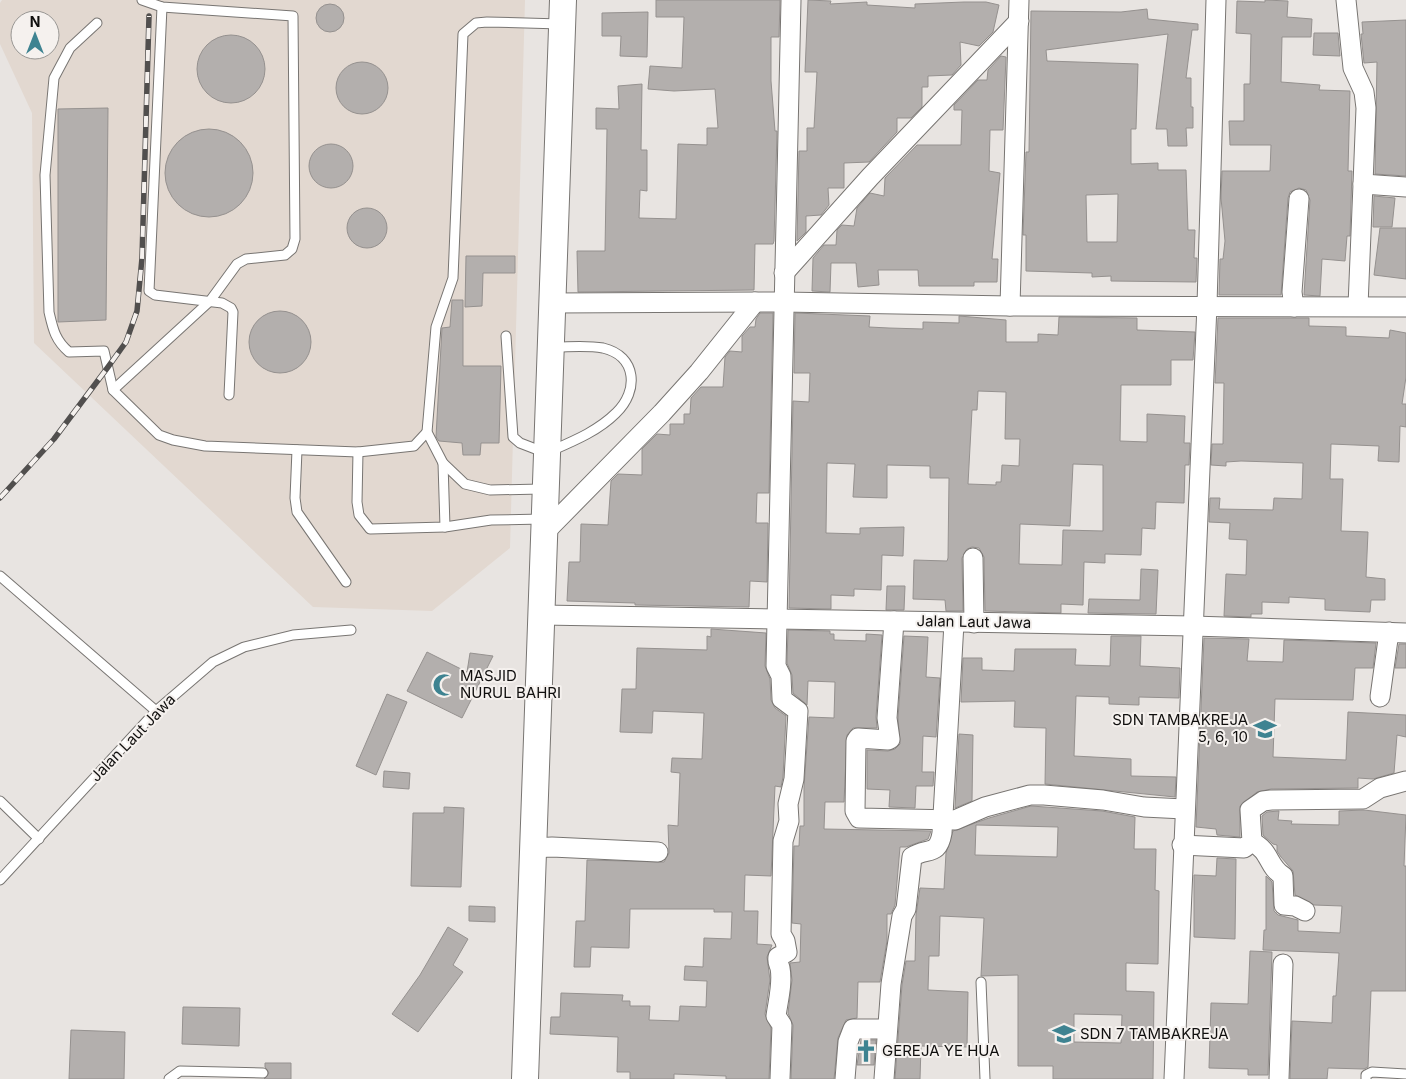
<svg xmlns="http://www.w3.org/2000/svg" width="1406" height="1079" viewBox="0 0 1406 1079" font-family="Inter,sans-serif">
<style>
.built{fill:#e2d8d0;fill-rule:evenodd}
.building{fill:#b3afad;stroke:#95918f;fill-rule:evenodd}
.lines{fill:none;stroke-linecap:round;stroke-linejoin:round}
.service-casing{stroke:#787572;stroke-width:11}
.minor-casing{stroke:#787572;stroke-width:21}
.secondary-casing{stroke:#787572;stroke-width:28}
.service{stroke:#fff;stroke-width:9}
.minor{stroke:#fff;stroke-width:19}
.secondary{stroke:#fff;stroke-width:26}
.rail-casing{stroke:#514f4e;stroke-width:5.5}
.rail{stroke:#f5f1ee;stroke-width:4;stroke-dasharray:11;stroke-linecap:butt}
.labels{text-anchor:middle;stroke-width:4;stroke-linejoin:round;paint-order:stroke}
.street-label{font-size:15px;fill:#100f0e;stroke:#f5f1ee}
.poi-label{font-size:15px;fill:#100f0e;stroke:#f5f1ee;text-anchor:start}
</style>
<rect width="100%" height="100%" fill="#e8e4e1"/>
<path class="built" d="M 2,0 L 525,0 L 510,548 L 432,611 L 313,607 L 34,343 L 32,113 L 0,44 L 0,3 ZM 20,20 L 50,20 L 50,50 L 20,50 Z"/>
<g class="building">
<polygon points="656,0 780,0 779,37 771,37 771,81 775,131 777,131 774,241 773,244 755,244 754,290 578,292 577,251 605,251 607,129 596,129 596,108 619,109 618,86 642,84 641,150 647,150 647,191 640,190 639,218 676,219 678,144 707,145 707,128 718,128 715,89 674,91 648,89 650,66 682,68 684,17 656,17"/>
<polygon points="808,0 831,1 830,4 867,2 867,5 915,8 915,4 964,2 986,2 999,5 993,32 979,46 960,42 961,65 952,75 928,76 928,87 922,87 922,107 911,118 897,118 897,132 869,162 844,163 844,188 828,188 829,205 821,215 806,216 806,232 797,241 799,151 807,151 807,128 814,128 817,72 805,72"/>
<polygon points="1265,0 1288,1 1287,17 1312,19 1311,37 1282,37 1281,82 1320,85 1319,90 1350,91 1348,171 1352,171 1350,236 1347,236 1345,261 1322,259 1320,296 1304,295 1310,200 1306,190 1299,188 1290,192 1288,198 1281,295 1219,295 1220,259 1223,259 1225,241 1221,198 1222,171 1270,171 1271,145 1230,145 1229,121 1244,121 1244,84 1250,84 1251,34 1236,33 1237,1 1265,2"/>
<circle cx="330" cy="18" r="14"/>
<path d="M 1147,9 L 1148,19 L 1198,24 L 1198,30 L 1192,30 L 1186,78 L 1191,78 L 1191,107 L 1193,107 L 1193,128 L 1186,128 L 1187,146 L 1168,146 L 1167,129 L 1156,129 L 1168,34 L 1046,50 L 1047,61 L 1138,64 L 1136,129 L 1131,129 L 1131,164 L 1158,163 L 1158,170 L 1186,170 L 1188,230 L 1195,230 L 1194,258 L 1197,258 L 1196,282 L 1111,281 L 1111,276 L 1092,277 L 1092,273 L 1026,271 L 1026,235 L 1023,235 L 1026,152 L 1029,152 L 1031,11 L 1121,12 ZM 1118,194 L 1117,242 L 1087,242 L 1086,195 Z"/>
<polygon points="648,12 647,57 620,56 621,36 602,36 602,13"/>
<polygon points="1406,20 1406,176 1375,174 1377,62 1364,63 1361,34 1363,34 1362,22"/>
<polygon points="1314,33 1338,33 1340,56 1313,55"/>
<circle cx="231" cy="69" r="34"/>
<polygon points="1001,56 1006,57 1003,130 990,130 989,171 1000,173 992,259 998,259 997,282 974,282 974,286 919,286 918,270 878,270 879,285 858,287 856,263 831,263 830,292 812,291 813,258 824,245 836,245 837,230 842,225 854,226 857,208 870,193 884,196 885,178 917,145 961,145 962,110 954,110 954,105 978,80 987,80 988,70"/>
<circle cx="362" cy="88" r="26"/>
<polygon points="108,108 106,320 58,322 58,109"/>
<circle cx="209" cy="173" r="44"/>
<circle cx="331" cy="166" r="22"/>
<polygon points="1374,196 1395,198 1392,227 1373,227"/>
<circle cx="367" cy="228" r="20"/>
<polygon points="1380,228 1406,228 1406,279 1374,275"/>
<polygon points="466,256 515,256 515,273 483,273 482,306 465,307"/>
<polygon points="452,300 463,300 463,366 501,366 499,443 481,443 480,455 463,455 462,443 439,441 436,437 442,328 450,327"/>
<circle cx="280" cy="342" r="31"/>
<polygon points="760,313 773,313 769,493 757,493 756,523 768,523 767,582 750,581 749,607 635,605 635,603 567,601 569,562 580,562 581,524 608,525 611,481 618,474 642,475 642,449 657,434 670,435 670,424 684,424 684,414 690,414 691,398 701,387 723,387 725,357 730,351 742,352 742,336 750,327 755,327 756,319"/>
<path d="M 795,313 L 870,316 L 869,327 L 889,328 L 923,329 L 923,322 L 959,323 L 959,316 L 1006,320 L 1006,342 L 1038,342 L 1038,334 L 1058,335 L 1059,317 L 1137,318 L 1137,330 L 1195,332 L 1193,360 L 1171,360 L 1171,385 L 1121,385 L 1120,441 L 1147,442 L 1147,414 L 1185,416 L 1184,443 L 1190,443 L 1189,465 L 1185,465 L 1184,503 L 1156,502 L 1155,529 L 1142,528 L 1141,555 L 1105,554 L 1105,563 L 1084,562 L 1083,605 L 1061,604 L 1061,613 L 985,611 L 984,557 L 979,548 L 972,547 L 967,549 L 962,558 L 963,611 L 946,611 L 945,600 L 913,599 L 914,560 L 947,561 L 948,558 L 949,478 L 930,478 L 930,466 L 887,465 L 887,498 L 853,497 L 855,464 L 827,463 L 826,533 L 860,534 L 860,528 L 904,527 L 903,556 L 882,555 L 881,590 L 854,589 L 854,596 L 831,595 L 831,609 L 789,608 L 793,401 L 809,402 L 810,373 L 794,373 ZM 978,391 L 1006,392 L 1005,439 L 1020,439 L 1019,466 L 1002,465 L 1001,482 L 996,482 L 996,485 L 968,484 L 972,410 L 977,410 ZM 1073,464 L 1103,465 L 1103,531 L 1063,530 L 1062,565 L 1019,564 L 1020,524 L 1070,526 Z"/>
<polygon points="1218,318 1309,318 1309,326 1346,327 1346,336 1389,338 1390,330 1406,333 1406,377 1402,404 1406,404 1406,427 1400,426 1399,462 1378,461 1379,446 1331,444 1330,479 1343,479 1341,531 1368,532 1366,577 1385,579 1385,600 1371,600 1370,612 1325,610 1325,599 1289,597 1289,603 1262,602 1262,614 1251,614 1251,617 1224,616 1226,574 1246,575 1247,540 1229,539 1230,523 1209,522 1210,498 1220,498 1219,509 1273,510 1274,498 1302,499 1303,463 1241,461 1226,462 1226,466 1211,465 1212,444 1223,444 1224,383 1215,383"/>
<polygon points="1141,569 1158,570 1156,614 1088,613 1089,599 1140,600"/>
<polygon points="887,586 905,586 904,610 886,610"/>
<polygon points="711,629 766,633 765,666 770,679 771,700 775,708 786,716 783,777 781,787 775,786 771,876 745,875 744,911 758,911 757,944 772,945 767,957 770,980 765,1014 771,1028 769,1079 726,1079 726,1076 674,1074 674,1079 630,1079 630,1072 617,1072 618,1037 550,1034 551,1017 560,1017 561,993 623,995 622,1001 630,1001 630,1006 650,1006 649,1020 679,1021 680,1006 706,1007 707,981 684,980 685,966 703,967 704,938 731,939 732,912 714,912 714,909 630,909 629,948 591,947 590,967 574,967 576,921 585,921 587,860 664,862 669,853 668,825 678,826 680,773 671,772 672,758 702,759 704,713 653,711 652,733 620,732 622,689 636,689 637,648 707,650 707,636 711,637"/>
<polygon points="788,630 830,631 830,634 834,634 834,640 866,641 866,634 882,635 876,717 877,728 853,728 847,735 844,802 825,802 824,829 931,831 928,839 906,847 900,847 895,905 891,914 887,914 887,941 880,982 858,982 857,1018 846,1020 838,1038 834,1079 791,1079 793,1025 788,1013 792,980 790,963 800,962 801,924 792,923 794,846 799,846 800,826 804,826 804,787 809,717 834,718 835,682 808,681 807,705 793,693 792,675 787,663"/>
<polygon points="904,636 928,637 926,677 940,678 936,737 923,736 922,772 934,772 933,786 916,786 915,808 889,807 890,790 867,789 867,750 888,751 895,749 900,744 898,718"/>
<polygon points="1111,636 1141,636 1140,666 1180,668 1179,698 1139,697 1139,705 1109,704 1109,697 1076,696 1074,756 1131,759 1131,776 1176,777 1175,797 1045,784 1046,728 1014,727 1015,701 961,702 963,658 982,658 982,670 1014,671 1015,649 1076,649 1075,665 1110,666"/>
<polygon points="1204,638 1249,639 1247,661 1283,662 1284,640 1376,643 1373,668 1355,668 1353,700 1275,699 1273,757 1346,760 1348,712 1406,715 1406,737 1397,735 1394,773 1373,779 1358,778 1358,788 1271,789 1257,792 1240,806 1240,837 1217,835 1216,829 1196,827"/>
<polygon points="1399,644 1406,644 1406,668 1395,668"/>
<polygon points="427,652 467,672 470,653 493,656 462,718 407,691"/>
<polygon points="387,694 407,702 376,775 356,766"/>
<polygon points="959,734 973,735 972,801 955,808"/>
<polygon points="384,771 410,773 409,789 383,787"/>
<path d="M 1031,806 L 1102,811 L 1135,817 L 1134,849 L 1156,849 L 1155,890 L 1159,891 L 1158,964 L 1126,963 L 1126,991 L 1154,992 L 1153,1079 L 1053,1079 L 1053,1066 L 1018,1066 L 1018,975 L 981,976 L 984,918 L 940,916 L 939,956 L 929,956 L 928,990 L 968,992 L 967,1047 L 921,1046 L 920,1079 L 895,1079 L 902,985 L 906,961 L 915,961 L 916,915 L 920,888 L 944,889 L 946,853 L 953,831 L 989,818 ZM 976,825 L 1058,827 L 1057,857 L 975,855 ZM 1074,1014 L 1122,1015 L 1121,1043 L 1074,1042 Z"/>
<polygon points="444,807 464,808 461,887 411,886 413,813 444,813"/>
<polygon points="1364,810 1406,815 1404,866 1406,866 1406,991 1371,991 1368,1067 1364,1069 1328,1068 1327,1079 1290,1079 1292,1021 1332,1023 1333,996 1336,996 1339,953 1263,950 1264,930 1266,930 1266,876 1272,882 1274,911 1278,915 1298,920 1298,931 1340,933 1342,906 1314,905 1295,895 1293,871 1281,857 1277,851 1277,845 1273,844 1263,835 1262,816 1267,812 1279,811 1278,820 1292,821 1291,824 1339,825 1339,811"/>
<polygon points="1217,858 1236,859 1235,939 1194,937 1194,875 1216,876"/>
<polygon points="469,906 495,907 495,922 469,921"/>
<polygon points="448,927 468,939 453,965 463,972 418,1032 392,1014 420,975"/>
<polygon points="1250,951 1272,952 1268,1075 1248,1075 1248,1069 1209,1068 1211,1003 1248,1004"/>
<polygon points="183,1007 240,1008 239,1046 182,1044"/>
<polygon points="71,1030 125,1032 124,1079 69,1079"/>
<polygon points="861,1040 876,1040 874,1065 857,1065"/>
<polygon points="265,1063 291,1063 291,1079 264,1079 269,1073 265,1067"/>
</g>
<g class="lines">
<defs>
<g id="service">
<polyline points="162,7 149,291 155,295 222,303 231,308 233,312 229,395"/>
<path d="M 97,23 L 70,48 L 54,78 L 45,175 L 49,312 C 53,329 55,340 69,352 L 104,351 L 113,390 L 159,435 L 173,440 L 205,446 L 358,452 L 414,446 L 427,432"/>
<path d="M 506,336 L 513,437 L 520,443 L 546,453 C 571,442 597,432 616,413 C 639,391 637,356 603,348 C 587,345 569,347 553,347"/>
<polyline points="113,390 210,301 237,264 246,259 285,255 292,249 295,239 293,16 162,7 142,0"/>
<polyline points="297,450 295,498 297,512 346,582"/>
<polyline points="358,452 357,502 359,515 370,529 445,527 491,520 543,519"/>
<polyline points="443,463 445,527"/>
<polyline points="542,489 490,490 465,484 443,463 427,432 436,327 453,278 463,34 476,23 487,22 561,24"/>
<polyline points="0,576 156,711"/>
<polyline points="0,801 39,839"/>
<polyline points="0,880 156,711 213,662 244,647 293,635 351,630"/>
<polyline points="981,982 985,1079"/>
<polyline points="169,1079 180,1071 263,1073"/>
<polyline points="1366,1079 1366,1075 1372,1072 1406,1074"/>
</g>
<g id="minor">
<polyline points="1346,0 1353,68 1364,92 1366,108 1363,184"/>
<polyline points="784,273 870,177 1019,21"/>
<polyline points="552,303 783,302 1010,306 1406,307"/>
<polyline points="1010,306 1019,0"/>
<polyline points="1358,306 1363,184 1406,187"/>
<polyline points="1294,307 1292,292 1299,199"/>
<polyline points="545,532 662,413 699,372 755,302"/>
<polyline points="973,558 974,623"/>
<polyline points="542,615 1193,626 1406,633"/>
<polyline points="894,621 887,718 890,739 888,740 858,738 856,741 855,811 859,818 955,820 985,807 1030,795 1044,795 1103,800 1144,807 1184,809"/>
<polyline points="1380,697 1389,632"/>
<path d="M 1252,842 C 1271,851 1267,866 1283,876 L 1284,905 L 1295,906 L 1305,911"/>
<polyline points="1182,845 1244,848 1252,842 1250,810 1263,801 1271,800 1363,799 1380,788 1406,781"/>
<polyline points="533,848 552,847 658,852"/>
<path d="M 780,1079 L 782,1025 L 776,1016 C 778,1001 783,983 780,968 C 779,964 777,962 778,957 L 787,952 L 785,941 L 781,934 L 783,841 L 789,821 L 788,804 L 794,779 L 798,711 L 782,699 L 781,676 L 776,666 L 791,0"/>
<polyline points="845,1079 848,1042 853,1029 887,1029"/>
<path d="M 884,1079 L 891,984 L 902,916 L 906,909 L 912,857 C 927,847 938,857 942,833 L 954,623"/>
<polyline points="1174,1079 1207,305 1216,0"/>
<polyline points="1279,1079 1283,964"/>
</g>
<polyline id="secondary" points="525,1079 563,0"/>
</defs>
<use href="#service" class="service-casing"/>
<use href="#minor" class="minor-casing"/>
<use href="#secondary" class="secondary-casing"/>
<use href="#service" class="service"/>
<use href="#minor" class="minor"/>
<use href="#secondary" class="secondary"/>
<defs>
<polyline id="rail" points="0,498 54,439 108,367 126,342 137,311 142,258 149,16"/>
</defs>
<use href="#rail" class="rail-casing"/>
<use href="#rail" class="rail"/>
</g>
<defs>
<symbol id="mosque-bare" viewBox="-9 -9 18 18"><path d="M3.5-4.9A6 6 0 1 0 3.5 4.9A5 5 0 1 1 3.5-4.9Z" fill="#3e8391" stroke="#f5f1ee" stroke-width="2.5" paint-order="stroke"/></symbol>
<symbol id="school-bare" viewBox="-9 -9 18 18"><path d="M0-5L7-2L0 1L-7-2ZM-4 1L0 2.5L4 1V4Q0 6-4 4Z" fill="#3e8391" stroke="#f5f1ee" stroke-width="2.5" paint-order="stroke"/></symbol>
<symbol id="church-bare" viewBox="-9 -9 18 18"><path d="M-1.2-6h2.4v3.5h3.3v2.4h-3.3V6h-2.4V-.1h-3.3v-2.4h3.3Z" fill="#3e8391" stroke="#f5f1ee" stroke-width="2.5" paint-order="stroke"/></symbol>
</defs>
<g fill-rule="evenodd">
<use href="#mosque-bare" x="428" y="669" width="32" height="32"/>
<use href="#school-bare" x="1249" y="713" width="32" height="32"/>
<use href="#school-bare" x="1048" y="1018" width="32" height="32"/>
<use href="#church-bare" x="850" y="1035" width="32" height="32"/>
</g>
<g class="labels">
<g class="street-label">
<text transform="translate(974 622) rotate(1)" y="5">Jalan Laut Jawa</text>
<text transform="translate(133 738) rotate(-46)" y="5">Jalan Laut Jawa</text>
</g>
<g class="poi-label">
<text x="460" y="681">MASJID<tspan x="460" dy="17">NURUL BAHRI</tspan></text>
<text x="1248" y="725" text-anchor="end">SDN TAMBAKREJA<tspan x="1248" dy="17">5, 6, 10</tspan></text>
<text x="1080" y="1039">SDN 7 TAMBAKREJA</text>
<text x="882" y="1056">GEREJA YE HUA</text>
</g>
</g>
<g transform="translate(35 35)"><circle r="24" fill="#f5f1ee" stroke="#999794"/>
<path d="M0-4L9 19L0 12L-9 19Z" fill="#3e8391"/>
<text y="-8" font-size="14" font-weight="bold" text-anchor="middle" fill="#100f0e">N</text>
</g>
</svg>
